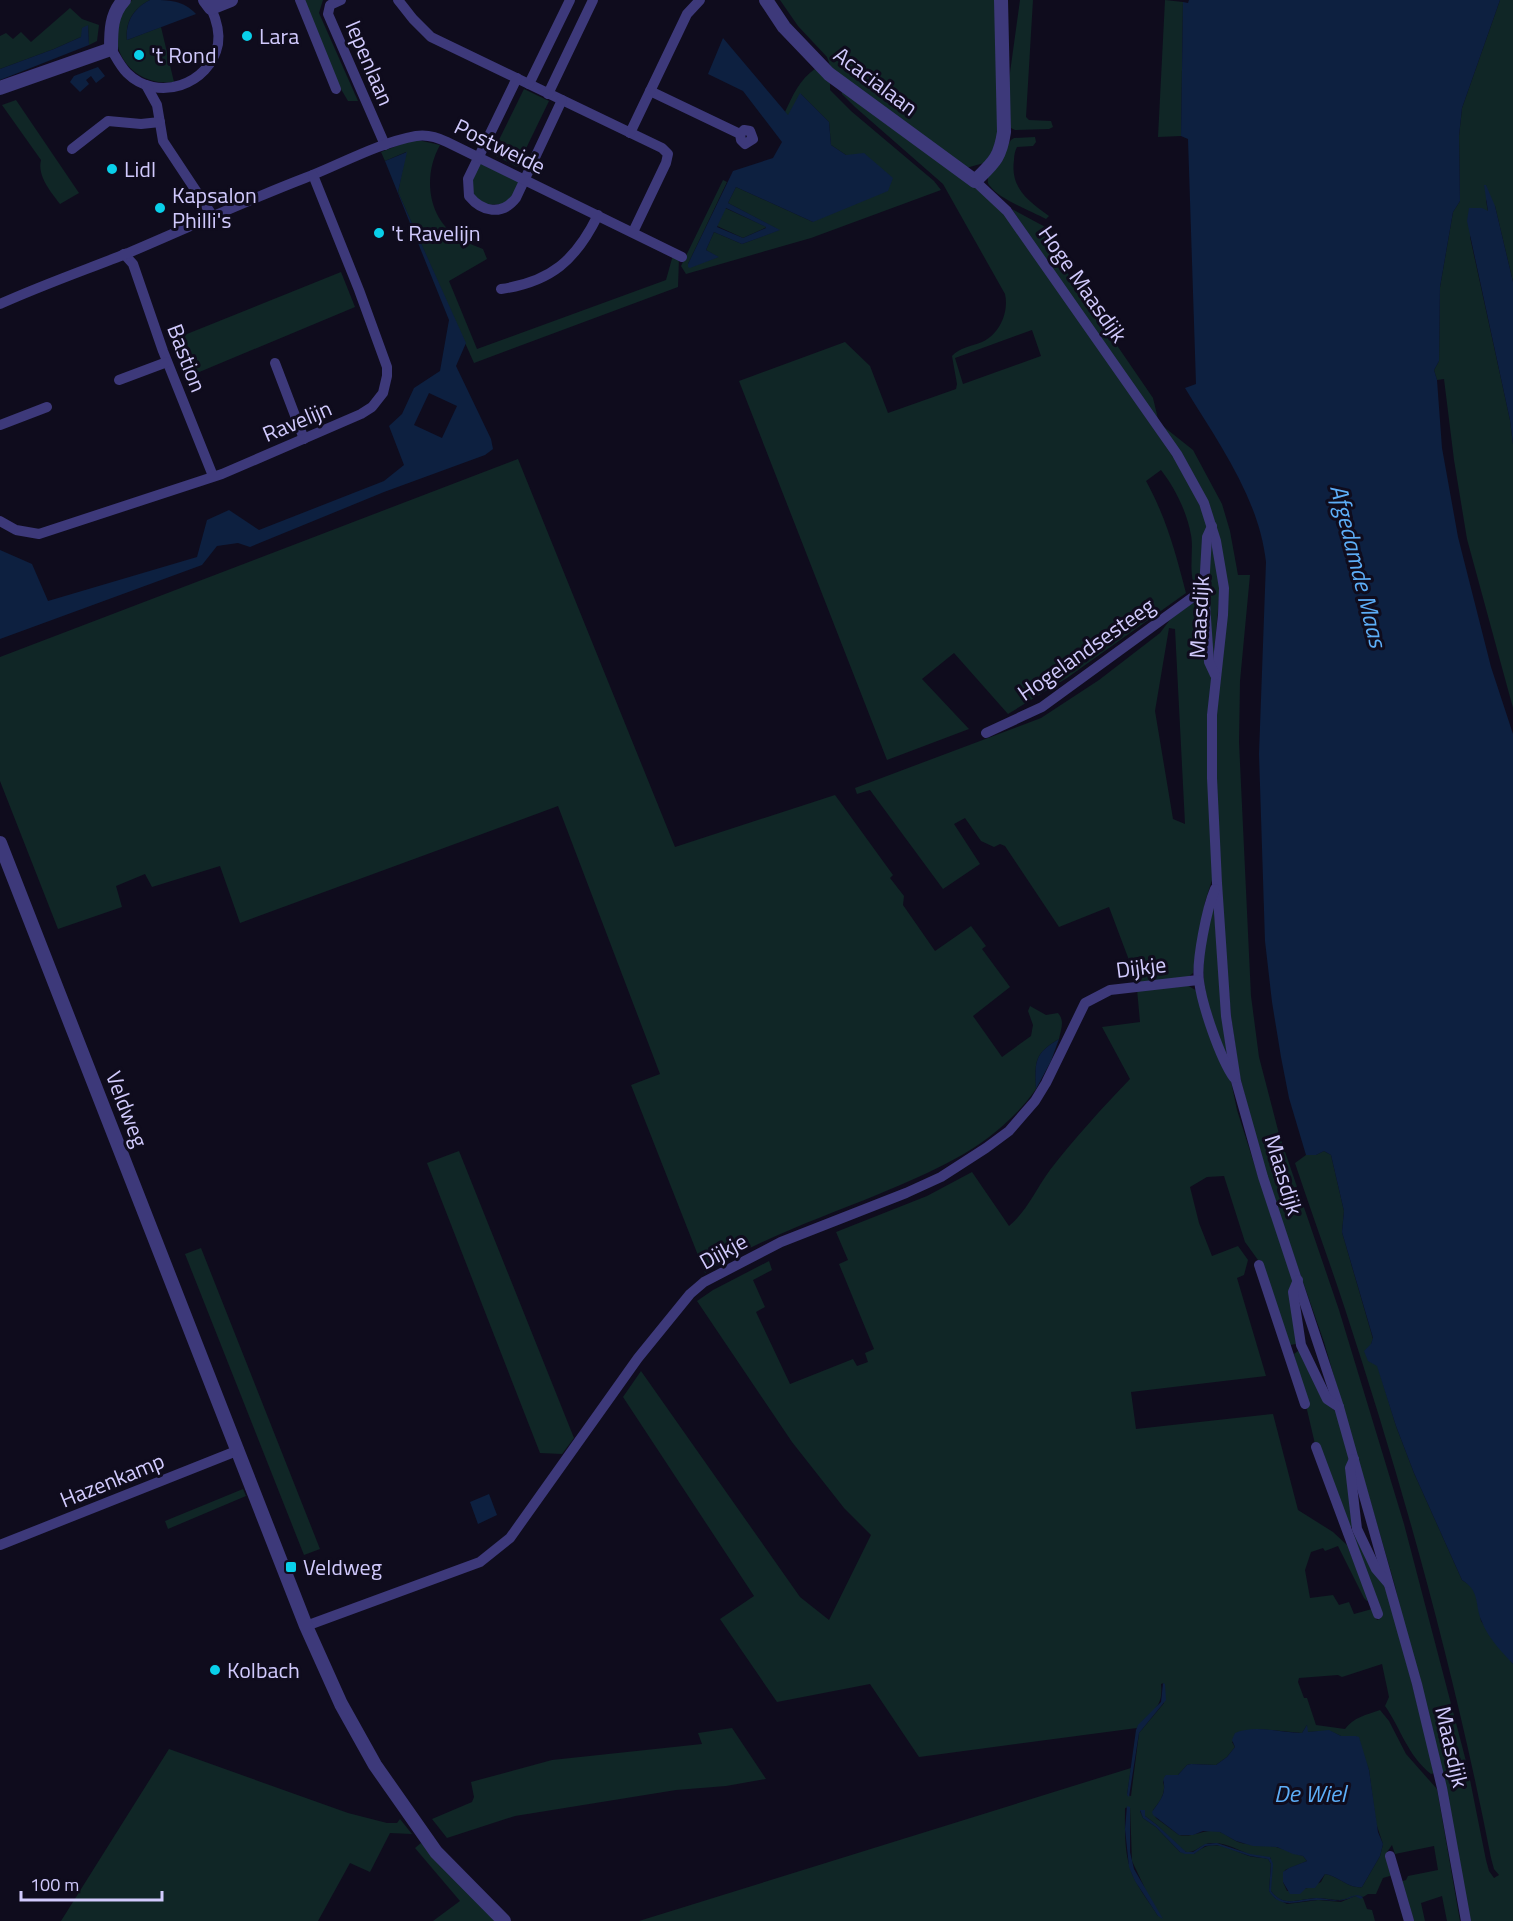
<svg xmlns="http://www.w3.org/2000/svg" width="1513" height="1921" viewBox="0 0 1513 1921" font-family="'Titillium Web',sans-serif">
<style>
.green{fill:#102626;fill-rule:evenodd}
.water{fill:#0d2040;fill-rule:evenodd}
.lines{fill:none;stroke-linecap:round;stroke-linejoin:round}
.minor{stroke:#3d397a;stroke-width:10}
.tertiary{stroke:#3d397a;stroke-width:14}
.poi-dot{fill:#09d0ea;stroke:#0f0c1d;stroke-width:2}
.labels{text-anchor:middle;stroke-width:6;stroke-linejoin:round;paint-order:stroke}
.poi-label{font-size:22px;fill:#d1cafd;stroke:#0f0c1d;text-anchor:start}
.street-label{font-size:22px;fill:#d1cafd;stroke:#0f0c1d}
.water-label{font-size:24px;font-style:italic;fill:#5daef8;stroke:#0f0c1d}
</style>
<rect width="100%" height="100%" fill="#0f0c1d"/>
<g class="green">
<path d="M 132,0 L 150,0 C 134,8 125,21 127,40 L 161,27 L 174,82 C 126,88 97,35 132,0 Z"/>
<polygon points="303,0 323,0 319,13 358,101 348,101 335,79"/>
<polygon points="780,0 999,0 999,143 984,163 966,168 831,68 827,57 798,26"/>
<polygon points="1020,0 1033,0 1026,117 1029,120 1051,121 1053,127 1049,129 1015,130 1009,127 1008,87"/>
<polygon points="1165,0 1183,2 1181,136 1158,137"/>
<polygon points="1500,0 1513,0 1513,282 1495,206 1486,200 1488,212 1470,237 1510,420 1513,444 1513,708 1467,539 1454,460 1444,379 1437,380 1434,370 1439,361 1440,287 1453,212 1460,201 1459,136 1462,108"/>
<polygon points="70,8 82,19 99,25 97,41 89,45 88,25 81,37 54,49 0,69 0,36 6,33 13,39 21,32 31,42"/>
<path d="M 816,68 L 830,80 L 830,90 L 851,111 L 934,181 L 941,190 L 811,238 L 686,274 L 681,266 L 723,180 L 727,182 L 688,264 L 689,267 L 718,257 L 706,250 L 714,232 L 742,244 L 779,230 L 728,203 L 736,187 L 813,222 L 846,155 L 831,145 L 829,122 L 801,94 L 788,116 L 785,112 C 793,95 799,80 816,68 Z"/>
<path d="M 841,88 L 985,194 L 1008,217 L 1178,464 L 1197,499 L 1207,523 L 1202,577 L 1195,587 C 1188,572 1194,551 1191,535 C 1187,512 1175,488 1161,470 L 1146,481 C 1166,517 1176,554 1186,593 L 1067,678 L 1008,714 L 954,653 L 922,679 L 969,729 L 887,760 L 739,381 L 845,342 L 870,366 L 888,413 L 956,389 L 957,384 L 952,356 C 959,348 972,346 982,342 C 1000,334 1009,312 1005,294 L 943,184 L 855,107 L 842,94 ZM 1032,330 L 1041,356 L 963,384 L 955,358 Z"/>
<polygon points="524,89 549,101 517,167 492,154"/>
<path d="M 16,100 L 79,193 L 60,204 C 51,192 37,176 41,160 L 2,105 Z"/>
<path d="M 1035,137 L 1036,142 L 1033,146 L 1017,147 C 1015,151 1014,155 1014,160 C 1010,188 1028,201 1049,216 L 1046,219 C 1031,211 999,199 990,186 C 987,183 988,181 988,177 L 1011,140 L 1014,138 Z"/>
<path d="M 418,140 L 440,145 C 423,175 427,218 458,237 C 465,242 475,246 483,249 L 487,259 L 449,281 L 477,349 L 666,280 L 673,255 L 679,258 L 678,287 L 474,363 L 398,192 L 406,152 L 385,161 L 381,152 L 407,142 Z"/>
<polygon points="479,162 521,183 507,204 484,205 473,194 472,176"/>
<polygon points="725,208 767,227 743,238 717,226"/>
<path d="M 1012,209 L 1049,229 L 1052,233 L 1051,249 L 1153,398 L 1159,423 L 1193,450 L 1222,504 L 1230,531 L 1238,575 L 1250,575 L 1240,681 L 1239,742 L 1251,996 L 1259,1057 L 1279,1134 L 1339,1310 L 1404,1524 L 1467,1765 L 1486,1860 L 1489,1871 L 1494,1878 L 1499,1875 L 1494,1869 L 1491,1858 C 1455,1673 1404,1489 1345,1309 C 1329,1260 1311,1212 1295,1163 L 1306,1155 L 1316,1155 L 1324,1151 L 1331,1155 L 1344,1211 L 1342,1232 L 1373,1339 L 1371,1344 L 1396,1426 L 1414,1473 L 1462,1580 L 1471,1586 L 1476,1595 L 1481,1621 L 1513,1664 L 1513,1921 L 1470,1921 L 1395,1586 L 1324,1342 L 1266,1176 L 1239,1073 L 1231,1016 L 1225,949 L 1216,778 L 1215,715 L 1226,615 L 1213,519 Z"/>
<polygon points="341,272 355,307 185,378 172,340"/>
<path d="M 518,459 L 675,847 L 835,795 L 893,875 L 890,878 L 904,896 L 903,905 L 935,951 L 971,926 L 986,946 L 982,949 L 1010,987 L 973,1016 L 1002,1057 L 1031,1036 L 1033,1025 L 1028,1011 L 1030,1006 L 1046,1015 L 1058,1013 C 1065,1021 1061,1029 1059,1039 C 1034,1054 1035,1061 1036,1089 C 996,1145 941,1168 879,1194 C 820,1218 759,1239 705,1273 L 631,1085 L 660,1074 L 558,806 L 240,923 L 220,866 L 152,887 L 145,874 L 116,886 L 122,907 L 58,929 L 0,781 L 0,657 Z"/>
<polygon points="1211,536 1220,588 1213,664 1207,583"/>
<path d="M 1201,595 L 1211,677 L 1212,880 L 1205,902 L 1193,973 L 1187,978 L 1138,984 L 1109,907 L 1059,927 L 1005,846 L 1000,844 L 994,847 L 981,841 L 965,818 L 954,824 L 980,864 L 943,889 L 870,790 L 857,794 L 855,788 L 1041,718 L 1099,680 L 1160,633 L 1172,617 ZM 1169,628 L 1175,629 L 1185,824 L 1173,819 L 1155,711 Z"/>
<path d="M 1213,901 L 1228,1063 C 1218,1037 1207,1008 1204,981 C 1201,955 1208,927 1213,901 Z"/>
<path d="M 1187,985 L 1197,991 L 1231,1081 L 1237,1110 L 1259,1179 L 1294,1278 L 1296,1344 L 1290,1345 L 1288,1342 L 1261,1260 L 1258,1260 L 1245,1242 L 1224,1176 L 1207,1177 L 1190,1187 L 1199,1223 L 1212,1256 L 1238,1246 L 1248,1260 L 1244,1275 L 1237,1278 L 1266,1376 L 1131,1392 L 1136,1429 L 1273,1414 L 1298,1510 L 1333,1532 L 1347,1545 L 1369,1600 L 1367,1601 L 1364,1598 L 1338,1546 L 1325,1551 L 1323,1548 L 1311,1552 L 1305,1570 L 1310,1598 L 1333,1595 L 1339,1605 L 1349,1602 L 1354,1614 L 1372,1609 L 1377,1620 L 1381,1618 L 1352,1537 L 1355,1535 L 1387,1588 L 1435,1773 L 1431,1774 C 1408,1756 1401,1729 1385,1706 L 1389,1697 L 1382,1664 L 1342,1677 L 1338,1675 L 1299,1678 L 1298,1682 L 1304,1698 L 1307,1698 L 1316,1725 L 1345,1729 C 1354,1717 1366,1715 1380,1710 L 1389,1721 L 1406,1754 L 1437,1789 L 1460,1921 L 1447,1921 L 1442,1896 L 1421,1903 L 1425,1921 L 1412,1921 L 1400,1882 L 1406,1880 L 1408,1876 L 1438,1870 L 1434,1846 L 1395,1854 L 1392,1845 L 1387,1852 L 1393,1875 L 1383,1878 L 1376,1894 L 1368,1894 L 1363,1897 C 1352,1893 1351,1899 1340,1900 C 1332,1900 1324,1898 1316,1898 C 1299,1899 1283,1908 1271,1891 L 1271,1858 C 1265,1857 1258,1856 1252,1855 C 1239,1851 1226,1842 1211,1843 C 1199,1844 1194,1857 1181,1850 L 1157,1825 L 1145,1816 L 1145,1811 L 1141,1810 L 1140,1811 L 1143,1818 L 1156,1827 L 1180,1852 L 1194,1854 C 1213,1837 1228,1849 1249,1856 C 1255,1858 1262,1857 1268,1859 L 1271,1864 L 1269,1891 L 1275,1898 L 1287,1904 L 1318,1900 L 1341,1902 L 1355,1896 L 1363,1898 L 1367,1909 L 1372,1910 L 1375,1921 L 639,1921 L 1131,1768 L 1127,1795 L 1131,1796 L 1139,1733 L 1164,1703 L 1164,1683 L 1161,1684 C 1164,1710 1150,1710 1137,1728 L 919,1757 L 870,1684 L 777,1702 L 720,1619 L 754,1596 L 623,1397 L 641,1371 L 800,1597 L 829,1620 L 871,1535 L 844,1508 L 792,1442 L 697,1301 L 713,1290 L 769,1261 L 772,1270 L 753,1280 L 765,1307 L 756,1312 L 790,1384 L 853,1359 L 857,1366 L 868,1362 L 865,1353 L 874,1349 L 839,1264 L 848,1260 L 836,1232 L 927,1196 L 972,1172 L 1009,1226 C 1027,1211 1036,1189 1050,1170 C 1075,1138 1102,1108 1130,1079 L 1102,1027 L 1140,1022 L 1137,989 ZM 1307,1725 L 1307,1732 L 1330,1731 L 1341,1736 L 1356,1736 L 1369,1770 L 1376,1823 L 1383,1844 L 1380,1856 L 1362,1887 C 1349,1889 1338,1876 1325,1874 L 1321,1882 L 1308,1888 L 1287,1891 L 1283,1882 L 1285,1870 L 1307,1861 L 1303,1856 C 1294,1854 1285,1849 1276,1847 C 1264,1844 1251,1846 1238,1842 C 1231,1839 1225,1833 1217,1831 C 1204,1829 1192,1838 1179,1835 L 1156,1818 L 1153,1810 C 1159,1803 1167,1792 1163,1782 L 1167,1775 L 1178,1775 L 1187,1765 L 1191,1764 L 1216,1765 L 1227,1757 L 1235,1747 L 1232,1742 L 1260,1729 L 1302,1733 ZM 1130,1807 L 1132,1861 L 1158,1916 C 1149,1901 1135,1885 1130,1868 C 1124,1849 1125,1827 1125,1808 Z"/>
<polygon points="459,1151 574,1438 562,1454 540,1453 427,1163"/>
<polygon points="201,1248 320,1549 304,1555 185,1254"/>
<polygon points="1298,1351 1300,1352 1326,1402 1338,1414 1349,1456 1346,1470 1353,1527 1350,1527 1315,1444 1294,1354"/>
<polygon points="243,1489 246,1496 168,1529 165,1521"/>
<polygon points="732,1728 766,1779 726,1786 676,1790 515,1816 447,1838 432,1819 472,1802 474,1797 471,1782 552,1760 702,1744 698,1733"/>
<polygon points="169,1749 348,1813 387,1823 397,1823 400,1819 412,1834 390,1833 370,1872 350,1863 318,1921 61,1921"/>
<polygon points="421,1843 496,1921 433,1921 460,1901 415,1848"/>
</g>
<g class="water">
<path d="M 150,0 C 169,0 183,0 196,14 L 127,40 C 125,22 134,8 150,0 Z"/>
<path d="M 1189,0 L 1500,0 L 1462,108 L 1459,136 L 1460,201 L 1453,212 L 1440,287 L 1439,361 L 1434,370 L 1437,380 L 1442,448 L 1458,537 L 1491,667 L 1513,734 L 1513,1664 C 1501,1651 1489,1639 1482,1622 C 1474,1604 1481,1592 1462,1580 L 1414,1473 L 1396,1426 L 1377,1366 L 1368,1361 L 1364,1351 L 1371,1344 L 1373,1338 L 1342,1232 L 1344,1211 L 1331,1155 L 1324,1151 L 1316,1155 L 1306,1155 L 1289,1098 L 1281,1057 L 1272,1002 L 1265,941 L 1259,754 L 1266,562 C 1259,498 1218,442 1185,388 L 1196,384 L 1188,139 L 1181,136 L 1183,2 L 1188,3 Z"/>
<polygon points="88,25 89,45 0,80 0,69 54,49 81,37 82,28"/>
<path d="M 723,38 L 788,115 L 800,93 L 829,122 L 831,145 L 846,155 L 864,153 L 893,178 L 888,191 L 813,222 L 736,187 L 728,203 L 780,230 L 742,244 L 714,232 L 706,250 L 719,257 L 690,268 L 688,267 L 688,264 L 733,171 L 773,158 L 782,142 L 743,91 L 708,74 ZM 726,208 L 766,227 L 766,228 L 743,238 L 717,227 Z"/>
<polygon points="98,67 105,76 96,83 91,76 86,80 89,84 80,92 70,82 74,76"/>
<path d="M 407,152 L 398,192 L 466,343 L 456,366 L 491,439 L 493,449 L 485,455 L 384,492 L 250,547 L 238,543 L 217,546 L 202,565 L 0,639 L 0,550 L 32,564 L 48,601 L 197,557 L 207,520 L 229,510 L 259,530 L 384,481 L 404,465 L 389,426 L 402,414 L 414,388 L 440,371 L 449,320 L 385,161 ZM 429,393 L 457,406 L 442,438 L 414,425 Z"/>
<polygon points="1484,185 1486,185 1495,206 1513,282 1513,444 1510,420 1467,221 1469,208 1482,208 1488,211"/>
<path d="M 1059,1039 L 1051,1061 L 1036,1089 C 1035,1061 1034,1054 1059,1039 Z"/>
<polygon points="489,1494 497,1515 478,1524 470,1502"/>
<polygon points="1163,1683 1165,1684 1166,1700 1139,1733 1129,1797 1127,1795 1136,1730 1138,1725 1161,1702"/>
<path d="M 1307,1725 L 1308,1732 L 1329,1730 L 1341,1736 L 1356,1736 L 1359,1737 L 1369,1770 L 1378,1832 L 1383,1844 L 1380,1856 L 1362,1887 C 1349,1889 1338,1876 1325,1874 L 1315,1888 L 1306,1888 L 1300,1894 L 1290,1894 L 1283,1882 L 1283,1872 L 1289,1868 L 1307,1861 L 1303,1856 L 1293,1854 L 1277,1847 L 1253,1846 L 1236,1841 L 1220,1832 L 1203,1831 L 1193,1835 L 1179,1835 L 1153,1815 L 1152,1812 C 1156,1806 1164,1797 1164,1789 C 1165,1781 1161,1781 1166,1775 L 1178,1775 L 1187,1765 L 1191,1764 L 1216,1765 L 1227,1757 L 1235,1747 L 1232,1740 L 1235,1733 C 1256,1724 1279,1733 1302,1733 Z"/>
<polygon points="1127,1806 1130,1807 1130,1852 1134,1869 1163,1919 1158,1916 1135,1881 1129,1867 1125,1829"/>
<path d="M 1140,1810 L 1145,1810 L 1145,1816 L 1157,1825 L 1186,1852 L 1193,1852 L 1205,1844 L 1217,1843 L 1250,1854 L 1270,1857 L 1273,1864 L 1271,1891 C 1284,1908 1299,1899 1316,1898 C 1324,1898 1332,1901 1340,1900 C 1350,1899 1354,1892 1363,1897 L 1361,1899 L 1355,1896 C 1341,1903 1332,1900 1317,1900 C 1299,1900 1281,1911 1269,1891 L 1271,1864 L 1268,1859 L 1250,1856 L 1217,1845 L 1205,1846 L 1194,1854 L 1185,1854 L 1180,1852 L 1156,1827 L 1143,1818 Z"/>
</g>
<g class="lines">
<g class="minor">
<polyline points="300,0 336,89"/>
<polyline points="341,0 330,5 328,14 385,145"/>
<polyline points="398,0 413,19 431,37 662,148 668,154 666,163 633,232"/>
<path d="M 111,49 C 116,57 120,66 127,73 C 157,103 210,85 218,44 C 220,31 216,19 211,8"/>
<path d="M 517,78 L 468,179 L 469,196 C 482,212 502,216 516,198 L 562,100"/>
<polyline points="529,84 570,0"/>
<polyline points="146,85 157,105 163,141 212,215"/>
<polyline points="650,91 740,134 744,130 750,131 753,139 745,144 741,140 740,134"/>
<polyline points="548,94 593,0"/>
<polyline points="630,133 687,14 700,0"/>
<polyline points="72,149 108,121 141,124 160,122"/>
<polyline points="975,181 1007,211 1177,454 1204,503 1216,541 1224,588 1223,615 1212,715 1212,778 1217,883 1226,1016 1236,1081 1263,1177 1339,1407 1417,1684 1442,1788 1466,1921"/>
<polyline points="124,254 133,264 163,351 213,476"/>
<path d="M 501,289 C 551,282 576,260 598,215"/>
<path d="M 0,304 C 42,285 85,270 128,253 C 187,228 245,201 305,178 C 341,164 378,143 416,136 C 428,134 437,137 447,142 L 682,257"/>
<polyline points="275,363 304,439"/>
<polyline points="119,380 167,362"/>
<polyline points="0,425 47,407"/>
<polyline points="0,521 16,530 39,534 222,474 361,414 372,407 383,393 387,376 387,367 359,290 313,175"/>
<polyline points="1212,526 1207,537 1204,589 1209,662 1215,675"/>
<polyline points="986,733 1042,707 1204,589"/>
<path d="M 1215,889 C 1207,908 1196,961 1199,981 C 1202,1005 1220,1058 1234,1078"/>
<polyline points="1259,1265 1305,1404"/>
<polyline points="1298,1280 1293,1292 1301,1345 1327,1399 1339,1407"/>
<polyline points="1316,1447 1378,1614"/>
<polyline points="1354,1459 1350,1468 1357,1529 1376,1569 1388,1583"/>
<polyline points="0,1545 239,1450"/>
<polyline points="306,1626 480,1562 510,1538 638,1358 690,1294 704,1282 781,1242 906,1193 941,1177 986,1148 1009,1131 1035,1101 1046,1083 1085,1003 1110,990 1198,980"/>
<polyline points="1390,1856 1409,1921"/>
</g>
<g class="tertiary">
<polyline points="205,0 211,8 231,0"/>
<path d="M 766,0 L 784,27 L 829,74 L 975,181 C 993,163 1000,159 1004,132 L 1001,0"/>
<path d="M 0,88 L 111,49 C 111,31 111,14 124,0"/>
<polyline points="0,843 306,1626 341,1704 375,1765 436,1852 504,1921"/>
</g>
</g>
<g class="poi-dot">
<circle cx="247" cy="36" r="6"/>
<circle cx="139" cy="55" r="6"/>
<circle cx="112" cy="169" r="6"/>
<circle cx="160" cy="208" r="6"/>
<circle cx="379" cy="233" r="6"/>
<rect x="285" y="1561" width="12" height="12" rx="3"/>
<circle cx="215" cy="1670" r="6"/>
</g>
<g class="labels">
<g class="poi-label">
<text x="259" y="44">Lara</text>
<text x="151" y="63">'t Rond</text>
<text x="124" y="177">Lidl</text>
<text x="172" y="203">Kapsalon<tspan x="172" dy="25">Philli's</tspan></text>
<text x="391" y="241">'t Ravelijn</text>
<text x="303" y="1575">Veldweg</text>
<text x="227" y="1678">Kolbach</text>
</g>
<g class="street-label">
<text transform="translate(370 63) rotate(67)" y="8">Iepenlaan</text>
<text transform="translate(876 81) rotate(37)" y="8">Acacialaan</text>
<text transform="translate(500 146) rotate(26)" y="8">Postweide</text>
<text transform="translate(1083 284) rotate(55)" y="8">Hoge Maasdijk</text>
<text transform="translate(187 358) rotate(69)" y="8">Bastion</text>
<text transform="translate(297 421) rotate(-23)" y="8">Ravelijn</text>
<text transform="translate(1199 617) rotate(-87)" y="8">Maasdijk</text>
<text transform="translate(1086 649) rotate(-35)" y="8">Hogelandsesteeg</text>
<text transform="translate(1141 967) rotate(-7)" y="8">Dijkje</text>
<text transform="translate(127 1109) rotate(69)" y="8">Veldweg</text>
<text transform="translate(1284 1175) rotate(73)" y="8">Maasdijk</text>
<text transform="translate(723 1251) rotate(-29)" y="8">Dijkje</text>
<text transform="translate(112 1480) rotate(-22)" y="8">Hazenkamp</text>
<text transform="translate(1452 1747) rotate(77)" y="8">Maasdijk</text>
</g>
<g class="water-label">
<text transform="translate(1358 566) rotate(76)" y="8">Afgedamde Maas</text>
<text x="1310" y="1802">De Wiel</text>
</g>
</g>
<path d="M21 1891v9h141v-9" fill="none" stroke="#d1cafd" stroke-width="3"/>
<text x="30" y="1891" font-size="18" fill="#d1cafd" stroke="#0f0c1d" stroke-width="4.5" paint-order="stroke">100 m</text>
</svg>
